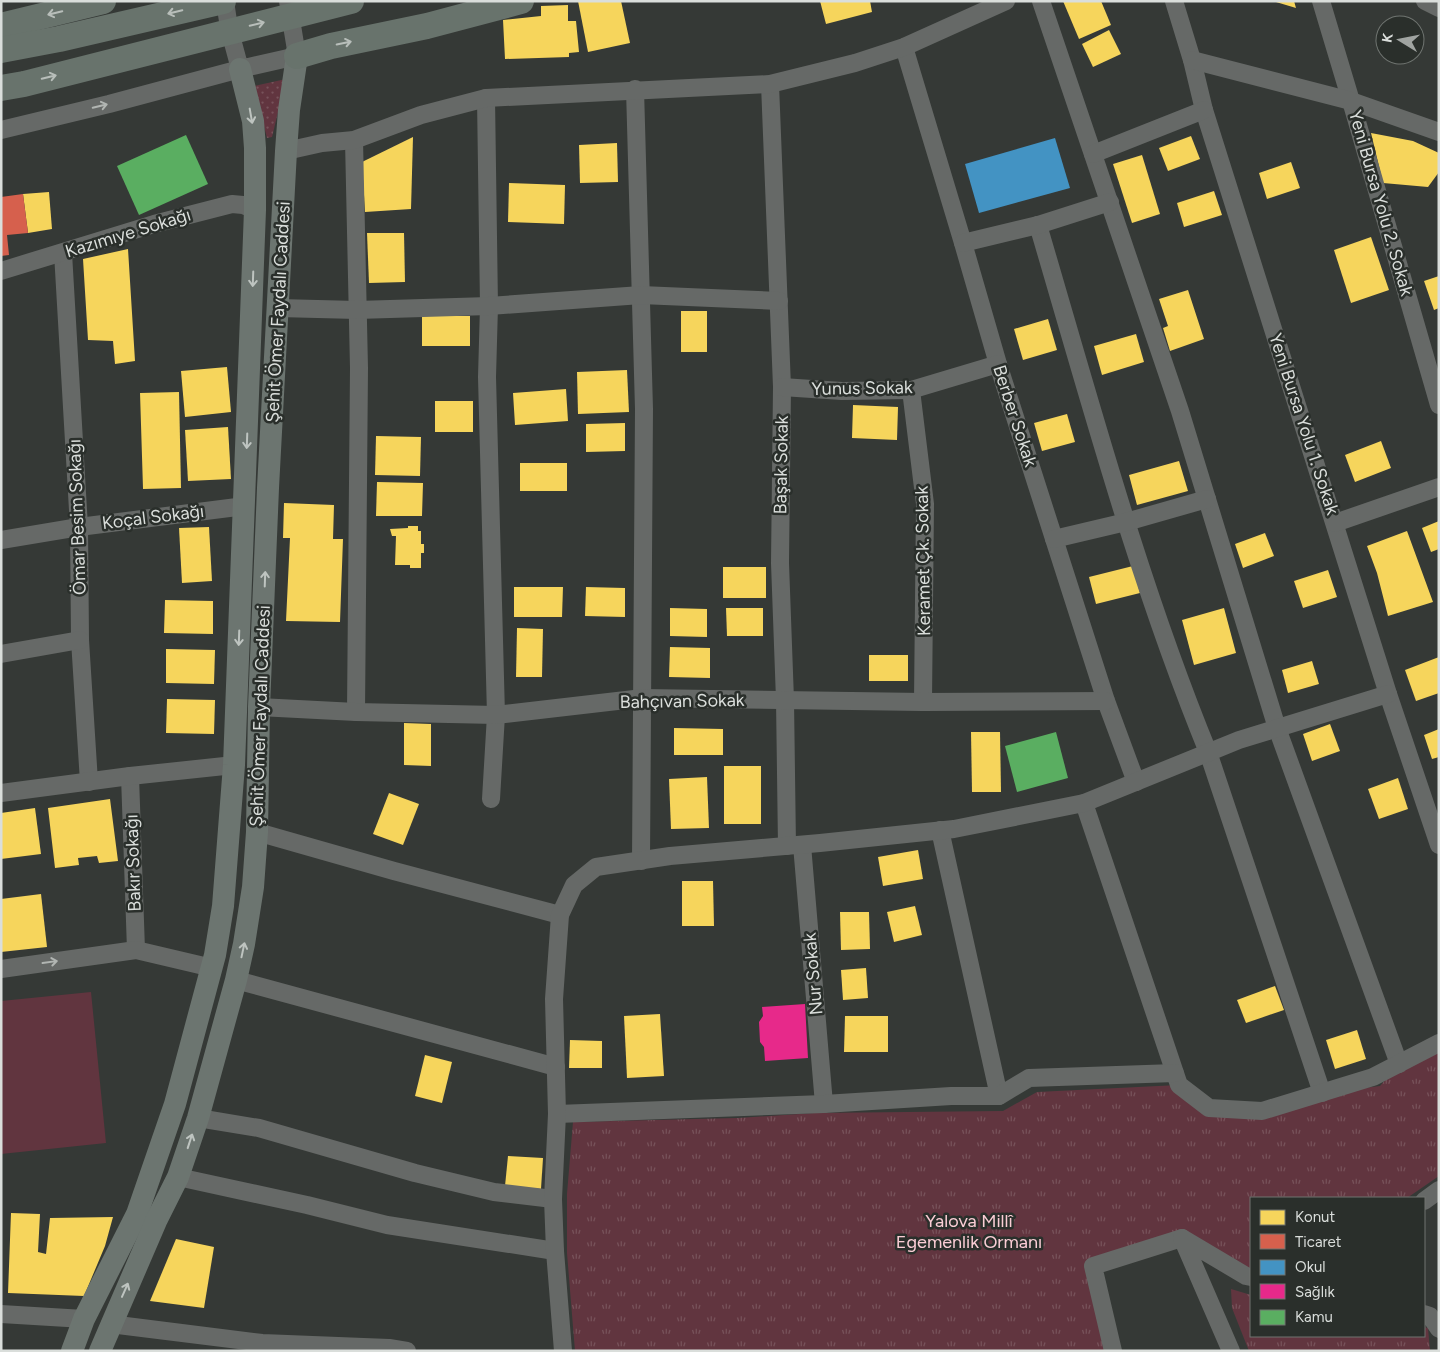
<svg xmlns="http://www.w3.org/2000/svg" width="1440" height="1352" viewBox="0 0 1440 1352" font-family="Figtree,sans-serif">
<style>
.grass{fill:url(#grass-dots)}
.park{fill:url(#park-tufts)}
.pitch{fill:#61353f}
.homes{fill:#f6d55c}
.shops{fill:#d6604d}
.schools{fill:#4393c3}
.health{fill:#e7298a}
.public{fill:#5aae61}
.lines{fill:none;stroke-linecap:round;stroke-linejoin:round}
.minor{stroke:#666967;stroke-width:18}
.major{stroke:#6c7570;stroke-width:22}
.highway{stroke:#68736c;stroke-width:26}
.oneway{stroke:#b8beba}
.oneway2{stroke:#b1b5b2}
.oneway3{stroke:#bec4c0}
.labels{text-anchor:middle;stroke-width:5;stroke-linejoin:round;paint-order:stroke}
.street-label{font-size:18px;fill:#dadedb;stroke:#2a2f2b}
.park-label{font-size:18px;fill:#fbcdd5;stroke:#2a2f2b}
</style>
<defs>
<pattern id="grass-dots" width="8" height="8" patternUnits="userSpaceOnUse" patternTransform="scale(1.25)"><rect width="8" height="8" fill="#61353f"/><path d="M2 2h.1M6 6h.1" fill="none" stroke="#77525a" stroke-width="1.8" stroke-linecap="round"/></pattern>
<pattern id="park-tufts" width="24" height="20" patternUnits="userSpaceOnUse" patternTransform="scale(1.25)"><rect width="24" height="20" fill="#61353f"/><path d="M3 7l-1-3M5 7V3M7 7l1-3M15 17l-1-3M17 17v-4M19 17l1-3" fill="none" stroke="#77525a"/></pattern>
</defs>
<rect width="100%" height="100%" fill="#353936"/>
<polygon class="grass" points="286,79 272,137 267,138 254,86"/>
<g class="park">
<polygon points="1439,1043 1439,1176 1407,1198 1251,1198 1251,1277 1182,1238 1093,1266 1113,1351 575,1351 567,1253 567,1194 573,1122 738,1118 815,1113 1003,1111 1037,1092 1179,1085 1209,1108 1262,1111 1322,1093 1380,1086 1399,1064"/>
<polygon points="1231,1289 1251,1295 1251,1336 1424,1336 1424,1327 1428,1328 1430,1351 1249,1351 1232,1308"/>
</g>
<polygon class="pitch" points="91,992 106,1143 1,1154 1,1001"/>
<g class="homes">
<polygon points="578,1 621,1 630,43 588,52"/>
<polygon points="820,1 870,1 872,12 826,24"/>
<polygon points="1063,1 1101,1 1111,25 1079,39"/>
<polygon points="1276,1 1294,1 1296,8 1276,2"/>
<polygon points="568,5 568,21 576,21 579,52 569,53 569,57 505,59 503,20 541,16 541,6"/>
<polygon points="1109,30 1121,54 1093,67 1082,44"/>
<polygon points="1371,133 1413,141 1439,153 1439,172 1428,187 1383,183"/>
<polygon points="1191,136 1200,159 1168,171 1159,148"/>
<polygon points="413,137 411,209 365,212 362,162"/>
<polygon points="617,143 618,182 580,183 579,145"/>
<polygon points="1142,155 1160,214 1132,223 1113,164"/>
<polygon points="1291,162 1300,188 1267,199 1259,173"/>
<polygon points="509,183 565,185 564,224 508,222"/>
<polygon points="1214,191 1222,215 1184,227 1177,203"/>
<polygon points="49,192 52,229 28,233 23,194"/>
<polygon points="367,233 404,233 405,282 369,283"/>
<polygon points="1371,237 1389,290 1351,303 1334,250"/>
<polygon points="128,249 135,361 115,364 113,341 88,340 83,259"/>
<polygon points="1439,276 1439,308 1434,310 1424,281"/>
<polygon points="1188,290 1204,339 1170,351 1163,328 1168,326 1159,299"/>
<rect x="681" y="311" width="26" height="41"/>
<rect x="422" y="316" width="48" height="30"/>
<polygon points="1048,319 1057,350 1023,360 1014,329"/>
<polygon points="1136,334 1144,362 1102,375 1094,346"/>
<polygon points="227,367 231,412 185,417 181,371"/>
<polygon points="627,370 629,412 578,414 577,372"/>
<polygon points="566,389 568,421 515,425 513,393"/>
<polygon points="179,392 181,488 143,489 140,393"/>
<rect x="435" y="401" width="38" height="31"/>
<polygon points="853,405 898,407 897,440 852,438"/>
<polygon points="1067,414 1075,442 1042,451 1034,423"/>
<polygon points="625,423 625,451 586,452 586,424"/>
<polygon points="228,427 231,479 188,481 185,430"/>
<polygon points="376,436 421,437 420,476 375,475"/>
<polygon points="1381,441 1391,468 1355,482 1345,455"/>
<polygon points="1179,461 1188,491 1137,505 1129,475"/>
<rect x="520" y="463" width="47" height="28"/>
<polygon points="377,482 423,483 422,516 376,516"/>
<polygon points="284,503 334,505 333,539 343,539 340,622 286,621 290,538 283,538"/>
<polygon points="1439,521 1439,549 1431,552 1422,528"/>
<polygon points="408,526 418,526 418,531 421,531 421,544 424,544 424,553 421,553 421,568 410,568 410,565 395,565 396,536 392,536 390,529 408,528"/>
<polygon points="209,527 212,581 182,583 179,528"/>
<polygon points="1407,531 1433,602 1388,616 1377,573 1367,546"/>
<polygon points="1265,533 1274,556 1243,568 1235,544"/>
<polygon points="1133,566 1140,593 1096,604 1089,577"/>
<rect x="723" y="567" width="43" height="31"/>
<polygon points="1328,570 1337,597 1303,608 1294,581"/>
<polygon points="514,587 563,587 562,617 514,617"/>
<polygon points="586,587 625,588 625,617 585,616"/>
<polygon points="165,600 213,601 213,634 164,633"/>
<polygon points="670,608 707,609 707,637 670,636"/>
<polygon points="726,608 763,608 763,636 727,636"/>
<polygon points="1224,608 1236,653 1194,665 1182,620"/>
<polygon points="517,628 543,629 542,677 516,677"/>
<polygon points="670,647 710,648 710,678 669,677"/>
<polygon points="166,649 215,650 214,684 166,683"/>
<rect x="869" y="655" width="39" height="26"/>
<polygon points="1439,657 1439,693 1416,701 1405,670"/>
<polygon points="1312,661 1319,684 1288,693 1282,670"/>
<polygon points="167,699 215,700 214,734 166,733"/>
<polygon points="404,723 431,724 431,766 404,765"/>
<polygon points="1330,724 1340,751 1312,761 1303,734"/>
<polygon points="674,728 723,729 723,755 674,755"/>
<polygon points="1439,729 1439,757 1432,759 1424,735"/>
<polygon points="971,732 1000,732 1001,792 972,792"/>
<rect x="724" y="766" width="37" height="58"/>
<polygon points="707,777 709,828 671,829 669,779"/>
<polygon points="1398,778 1408,809 1379,819 1368,789"/>
<polygon points="389,793 419,804 403,845 373,834"/>
<polygon points="110,799 118,861 99,863 97,856 78,858 79,865 55,868 48,808"/>
<polygon points="35,808 41,854 1,859 1,813"/>
<polygon points="918,850 923,879 883,886 878,857"/>
<polygon points="682,881 713,881 714,926 682,926"/>
<polygon points="41,894 47,947 1,952 1,899"/>
<polygon points="915,906 922,935 894,942 887,912"/>
<polygon points="840,912 869,912 870,949 841,950"/>
<polygon points="866,968 868,998 843,1000 841,970"/>
<polygon points="1275,986 1284,1010 1246,1023 1237,1000"/>
<polygon points="660,1014 664,1076 627,1078 624,1016"/>
<polygon points="845,1016 888,1016 888,1052 844,1052"/>
<polygon points="1357,1030 1366,1059 1335,1069 1326,1040"/>
<polygon points="570,1040 602,1041 602,1068 569,1068"/>
<polygon points="425,1055 452,1062 442,1103 415,1096"/>
<polygon points="508,1156 543,1158 541,1189 505,1186"/>
<polygon points="11,1213 40,1214 38,1252 46,1254 50,1218 113,1217 105,1246 84,1296 8,1293"/>
<polygon points="176,1239 214,1247 204,1308 150,1301"/>
</g>
<polygon class="shops" points="23,194 28,233 7,235 9,255 1,256 1,197"/>
<polygon class="schools" points="1055,138 1070,188 979,213 965,164"/>
<polygon class="health" points="805,1004 808,1058 765,1061 764,1047 760,1042 759,1022 763,1016 762,1007"/>
<g class="public">
<polygon points="186,135 208,184 139,215 117,166"/>
<polygon points="1056,732 1068,778 1017,792 1005,746"/>
</g>
<g class="lines">
<g class="minor">
<polyline points="225,1 229,28 240,69 297,56 288,1"/>
<polyline points="1041,1 1180,411 1277,728 1399,1064"/>
<polyline points="1174,1 1192,60 1204,110 1388,694 1439,845"/>
<polyline points="1321,1 1351,101 1439,405"/>
<polyline points="1425,1 1439,8"/>
<polyline points="904,47 963,243 998,364 1106,701 1136,782"/>
<polyline points="1192,60 1351,101 1439,132"/>
<polyline points="770,84 782,387 780,563 785,700 787,846"/>
<polyline points="635,89 644,409 641,861"/>
<polyline points="486,98 489,306 487,377 496,715 491,799"/>
<polyline points="1,130 109,104 240,69"/>
<polyline points="354,140 359,368 356,712"/>
<polyline points="286,151 322,143 354,140 421,115 486,98 770,84 855,63 904,47 1006,1"/>
<polyline points="1093,154 1204,110"/>
<path d="M 1038,225 C 1090,401 1138,581 1208,752 L 1322,1093"/>
<polyline points="963,243 1038,225 1110,202"/>
<polyline points="63,253 79,527 80,640 89,782"/>
<polyline points="1,271 154,224 232,204 243,205 255,210"/>
<polyline points="278,308 357,310 489,306 641,295 779,301"/>
<polyline points="782,387 842,391 911,390 998,364"/>
<polyline points="911,390 925,504 923,702"/>
<polyline points="1335,523 1439,487"/>
<polyline points="1054,539 1126,522 1207,499"/>
<polyline points="1,540 79,527 245,506"/>
<polyline points="1,654 80,640"/>
<polyline points="259,707 356,712 496,715 643,698 923,702 1106,701"/>
<polyline points="130,776 136,950"/>
<polyline points="1,793 130,776 234,765"/>
<polyline points="1084,803 1179,1085 1209,1108 1262,1111 1373,1077 1439,1043"/>
<polyline points="940,830 999,1096"/>
<polyline points="257,832 394,871 560,915"/>
<polyline points="802,845 824,1104"/>
<polyline points="1,969 136,950 204,966 208,969 211,975"/>
<polyline points="236,980 556,1067"/>
<polyline points="557,1114 824,1104 951,1096 999,1096 1029,1078 1175,1073"/>
<polyline points="198,1118 259,1128 415,1173 494,1192 553,1199"/>
<polyline points="178,1177 307,1205 387,1225 555,1251"/>
<polyline points="1424,1201 1439,1190"/>
<polyline points="1,1314 84,1319"/>
<polyline points="1424,1314 1430,1316 1439,1329"/>
<polyline points="110,1324 262,1343 389,1348 407,1351"/>
<polyline points="563,1351 555,1251 553,1199 557,1114 554,999 560,915 574,885 596,867 670,856 820,843 954,829 1084,803 1239,740 1388,694"/>
<polyline points="1113,1351 1093,1266 1182,1238"/>
<polyline points="1231,1351 1182,1238 1246,1276 1251,1277"/>
</g>
<g class="major">
<polyline points="72,1351 84,1319 137,1214 175,1104 215,955 223,906 234,765 255,210 255,148 253,121 240,69"/>
<polyline points="100,1351 157,1219 178,1177 198,1118 236,980 244,944 253,887 257,832 259,707 268,488 286,151 289,110 297,56"/>
</g>
<g class="highway">
<polyline points="1,26 103,1"/>
<polyline points="1,50 59,39 223,1"/>
<polyline points="297,56 331,46 427,26 521,1"/>
<polyline points="1,88 24,84 351,1"/>
</g>
</g>
<defs><path id="oneway-shaft" d="M-6 0H5M1.5-3L5.5 0L1.5 3" fill="none" stroke-width="1.6" stroke-linecap="round" stroke-linejoin="round" transform="scale(1.25)"/></defs>
<g class="oneway">
<use href="#oneway-shaft" transform="translate(175 12) rotate(167)"/>
<use href="#oneway-shaft" transform="translate(55 13) rotate(166)"/>
<use href="#oneway-shaft" transform="translate(257 24) rotate(-14)"/>
<use href="#oneway-shaft" transform="translate(344 43) rotate(-12)"/>
<use href="#oneway-shaft" transform="translate(49 77) rotate(-14)"/>
</g>
<g class="oneway2">
<use href="#oneway-shaft" transform="translate(100 106) rotate(-14)"/>
<use href="#oneway-shaft" transform="translate(50 962) rotate(-8)"/>
</g>
<g class="oneway3">
<use href="#oneway-shaft" transform="translate(251 116) rotate(80)"/>
<use href="#oneway-shaft" transform="translate(253 279) rotate(92)"/>
<use href="#oneway-shaft" transform="translate(247 441) rotate(92)"/>
<use href="#oneway-shaft" transform="translate(265 579) rotate(-88)"/>
<use href="#oneway-shaft" transform="translate(239 638) rotate(92)"/>
<use href="#oneway-shaft" transform="translate(243 950) rotate(-78)"/>
<use href="#oneway-shaft" transform="translate(190 1141) rotate(-72)"/>
<use href="#oneway-shaft" transform="translate(125 1290) rotate(-66)"/>
</g>
<g class="labels">
<g class="street-label">
<text transform="translate(1381 203) rotate(74)" y="6">Yeni Bursa Yolu 2. Sokak</text>
<text transform="translate(128 233) rotate(-17)" y="6">Kazımıye Sokağı</text>
<text transform="translate(278 312) rotate(-87)" y="6">Şehit Ömer Faydalı Caddesi</text>
<text transform="translate(862 388) rotate(-1)" y="6">Yunus Sokak</text>
<text transform="translate(1015 416) rotate(72)" y="6">Berber Sokak</text>
<text transform="translate(1304 424) rotate(72)" y="6">Yeni Bursa Yolu 1. Sokak</text>
<text transform="translate(781 465) rotate(-89)" y="6">Başak Sokak</text>
<text transform="translate(77 517) rotate(-92)" y="6">Ömar Besim Sokağı</text>
<text transform="translate(153 517) rotate(-7)" y="6">Koçal Sokağı</text>
<text transform="translate(923 561) rotate(-91)" y="6">Keramet Çk. Sokak</text>
<text transform="translate(682 701) rotate(-1)" y="6">Bahçıvan Sokak</text>
<text transform="translate(260 716) rotate(-88)" y="6">Şehit Ömer Faydalı Caddesi</text>
<text transform="translate(133 863) rotate(-92)" y="6">Bakır Sokağı</text>
<text transform="translate(813 974) rotate(-95)" y="6">Nur Sokak</text>
</g>
<g class="park-label">
<text x="969" y="1227">Yalova Millî<tspan x="969" dy="21">Egemenlik Ormanı</tspan></text>
</g>
</g>
<rect width="1440" height="1352" fill="none" stroke="#dadedb" stroke-width="5"/>
<rect x="1250" y="1197" width="175" height="140" fill="#2a2f2b" stroke="#707571"/>
<rect x="1260" y="1210" width="25" height="15" fill="#f6d55c" stroke="#707571"/>
<text x="1295" y="1222" font-size="15" fill="#dadedb">Konut</text>
<rect x="1260" y="1234" width="25" height="15" fill="#d6604d" stroke="#707571"/>
<text x="1295" y="1247" font-size="15" fill="#dadedb">Ticaret</text>
<rect x="1260" y="1260" width="25" height="15" fill="#4393c3" stroke="#707571"/>
<text x="1295" y="1272" font-size="15" fill="#dadedb">Okul</text>
<rect x="1260" y="1284" width="25" height="15" fill="#e7298a" stroke="#707571"/>
<text x="1295" y="1297" font-size="15" fill="#dadedb">Sağlık</text>
<rect x="1260" y="1310" width="25" height="15" fill="#5aae61" stroke="#707571"/>
<text x="1295" y="1322" font-size="15" fill="#dadedb">Kamu</text>
<g transform="translate(1400 40) rotate(280)"><circle r="24" fill="#2a2f2b" stroke="#707571"/>
<path d="M0-4L9 19L0 12L-9 19Z" fill="#a0a4a1"/>
<text y="-8" font-size="14" font-weight="bold" text-anchor="middle" fill="#dadedb">K</text>
</g>
</svg>
